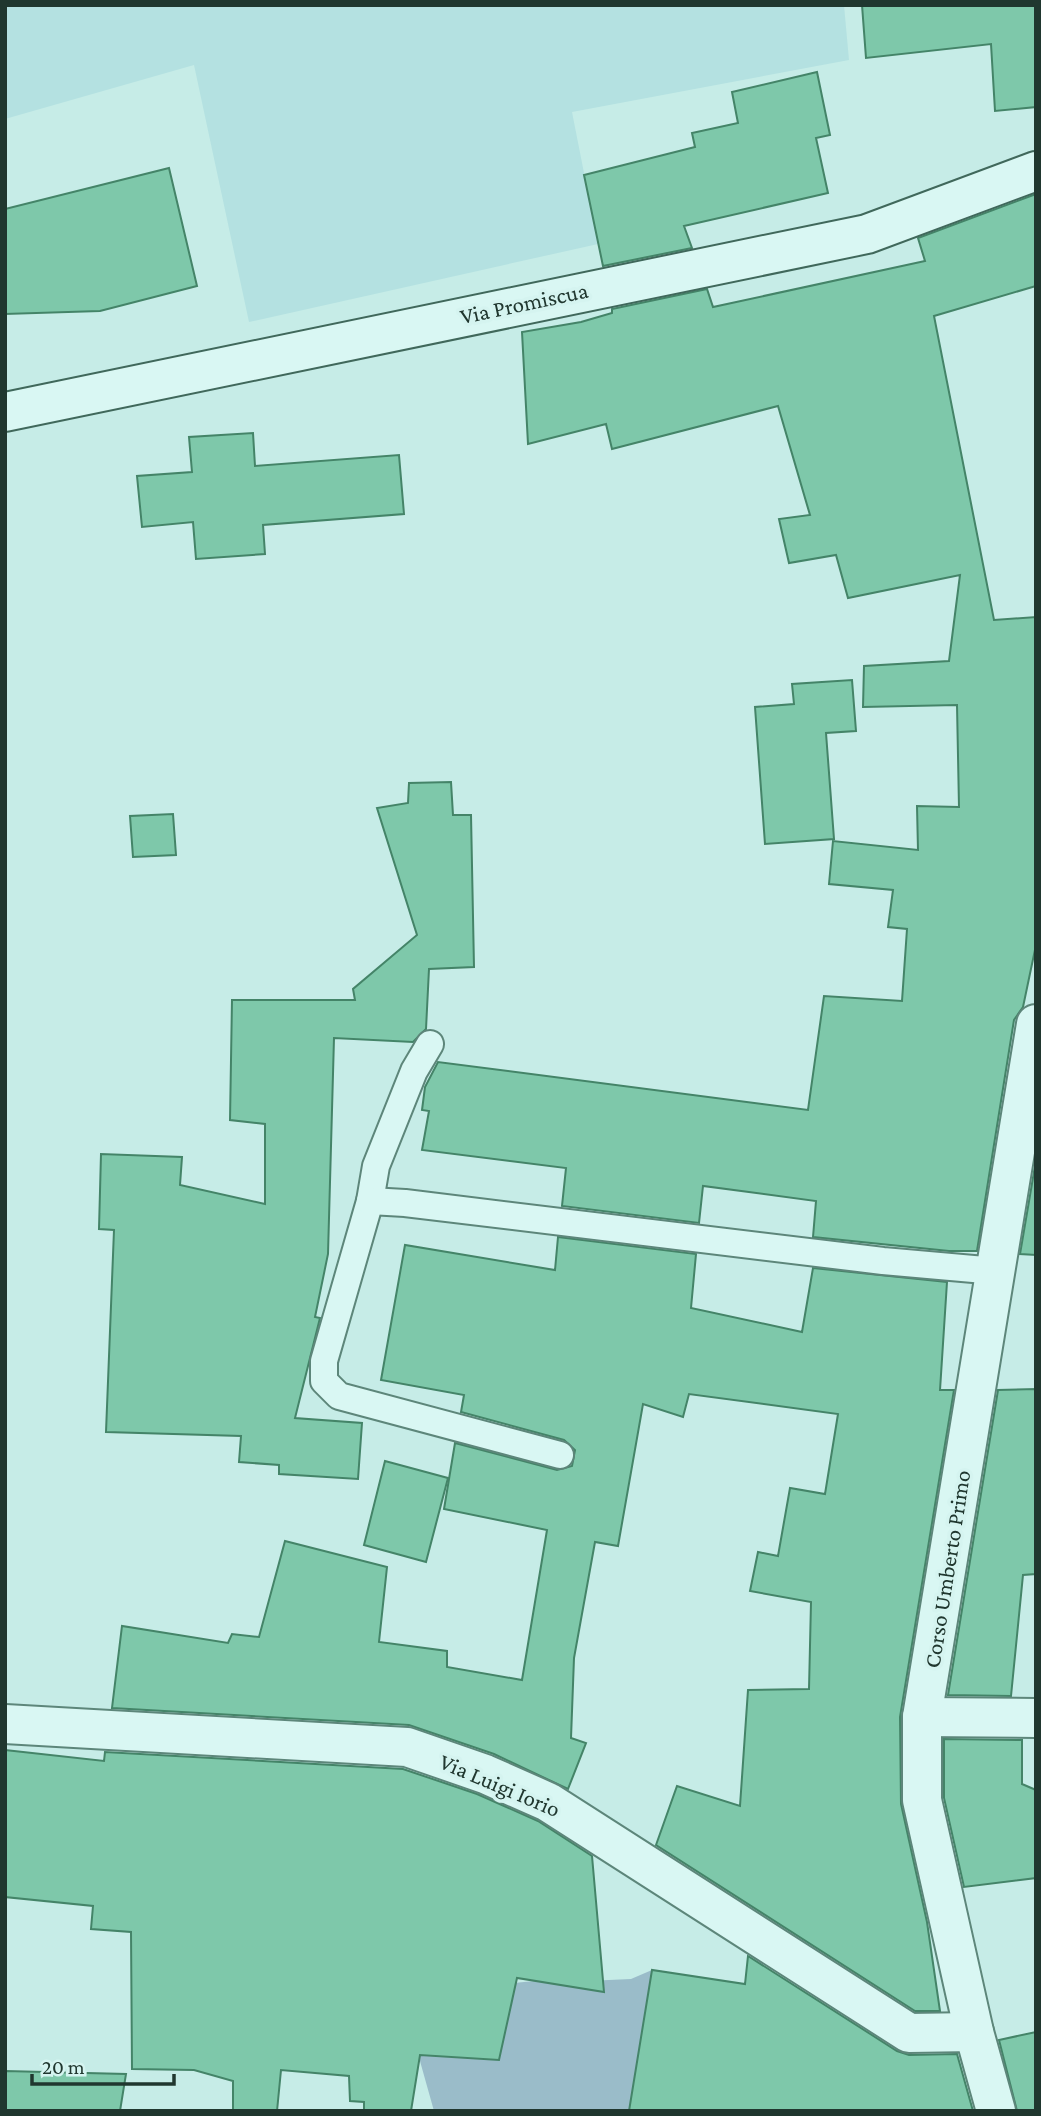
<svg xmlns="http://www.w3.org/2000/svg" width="1041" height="2116" viewBox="0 0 1041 2116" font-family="'Crimson Pro',serif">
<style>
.farmland{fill:#b4e1e1}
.green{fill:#9abcc9}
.building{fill:#7ec8aa;stroke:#448468;stroke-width:2}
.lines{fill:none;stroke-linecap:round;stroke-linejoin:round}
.lane-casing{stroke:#5d867a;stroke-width:30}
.street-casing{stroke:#5d867a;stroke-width:42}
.secondary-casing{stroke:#40685b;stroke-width:42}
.lane{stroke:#d9f7f3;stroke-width:26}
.street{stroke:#d9f7f3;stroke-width:38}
.secondary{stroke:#d9f7f3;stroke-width:38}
.labels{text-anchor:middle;stroke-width:7;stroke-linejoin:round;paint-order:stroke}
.street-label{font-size:23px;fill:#20372f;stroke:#d5f4f0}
</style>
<rect width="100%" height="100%" fill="#c6ece7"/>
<polygon class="farmland" points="5,5 844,5 849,60 572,112 598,244 249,322 194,65 5,119"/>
<polygon class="green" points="652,1970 629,2111 434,2111 418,2054 428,2052 488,2059 500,2054 514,1983 534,1981 585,1989 587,1981 631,1979"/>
<g class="building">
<polygon points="862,5 1036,5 1036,107 995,111 991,44 866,58"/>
<polygon points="817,72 830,135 816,138 828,193 684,226 692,248 603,266 584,175 695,147 692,133 738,123 732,92"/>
<polygon points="169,168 197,286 100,311 5,314 5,209"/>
<polygon points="1036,194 1036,286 934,316 994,620 1036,617 1036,945 1023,1007 1014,1020 977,1251 949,1251 813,1237 816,1201 703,1186 699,1223 562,1206 566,1168 422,1150 429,1111 422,1110 425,1087 438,1062 808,1110 824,996 902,1001 907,929 888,927 893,890 829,884 833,841 918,850 917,806 959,807 957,705 863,707 864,666 949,661 960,575 848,598 836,555 789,563 779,519 810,515 778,406 612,449 606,424 528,444 522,332 581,322 612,313 612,309 707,289 713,307 925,261 918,238"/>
<polygon points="253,433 255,466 399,455 404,514 263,525 265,554 196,559 193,522 142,527 137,476 192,472 189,437"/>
<polygon points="852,680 856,731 826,733 834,839 765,844 755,707 794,704 792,684"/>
<polygon points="451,782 453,815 471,815 474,967 429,969 426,1029 413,1042 334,1038 328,1254 315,1317 320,1318 295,1418 362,1423 358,1479 279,1474 279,1465 239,1462 241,1436 106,1432 114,1230 99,1229 101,1154 182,1157 180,1185 265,1204 265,1124 230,1120 232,1000 355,1000 353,989 417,935 377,808 408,803 409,783"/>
<polygon points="173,814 176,855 133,857 130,816"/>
<polygon points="1036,1160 1036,1255 1020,1254"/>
<polygon points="558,1237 696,1254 691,1308 802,1332 813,1268 947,1282 940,1390 954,1390 900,1717 901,1804 927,1922 940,2011 915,2011 656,1845 677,1786 740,1806 748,1690 809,1689 811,1602 750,1591 758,1552 778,1556 790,1488 825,1494 838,1414 689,1394 683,1417 643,1404 618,1546 595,1542 574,1658 571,1738 586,1743 568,1789 494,1754 409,1725 112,1708 122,1626 228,1643 232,1634 259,1637 285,1541 387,1567 379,1642 447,1651 447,1667 522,1680 547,1530 444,1509 455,1443 557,1470 572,1466 575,1450 564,1440 461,1412 464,1395 381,1380 405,1245 555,1270"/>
<polygon points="1036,1389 1036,1574 1023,1575 1011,1696 948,1695 998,1390"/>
<polygon points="385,1461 448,1478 426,1562 364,1545"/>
<polygon points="944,1739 1022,1740 1022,1784 1036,1790 1036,1878 964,1887 944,1798"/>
<polygon points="5,1750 104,1761 105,1752 403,1769 477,1794 538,1821 592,1856 604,1992 517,1978 499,2060 420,2055 411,2111 364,2111 364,2102 350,2101 349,2076 281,2070 277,2111 233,2111 233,2081 194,2070 132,2069 131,1932 91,1929 93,1906 5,1897"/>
<polygon points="748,1956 897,2051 909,2055 957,2054 973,2111 629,2111 652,1970 745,1984"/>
<polygon points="1036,2032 1036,2111 1017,2111 999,2040"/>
<polygon points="5,2071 126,2074 120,2111 5,2111"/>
</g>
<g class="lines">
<defs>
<g id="lane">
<polyline points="430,1044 414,1071 376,1166 370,1201 324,1361 324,1381 339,1396 560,1455"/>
<polyline points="370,1201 405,1203 883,1261 996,1271"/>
</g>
<g id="street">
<polyline points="922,1717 1036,1718"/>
<polyline points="5,1724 407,1747 485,1774 548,1802 909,2033 974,2032"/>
<polyline points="996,2111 974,2032 922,1800 922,1717 1036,1024"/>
</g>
<polyline id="secondary" points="5,412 867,234 1036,171"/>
</defs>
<use href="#lane" class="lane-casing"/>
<use href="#street" class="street-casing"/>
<use href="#secondary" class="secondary-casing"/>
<use href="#lane" class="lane"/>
<use href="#street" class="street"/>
<use href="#secondary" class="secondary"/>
</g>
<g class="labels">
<g class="street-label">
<text transform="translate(524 303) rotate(-12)" y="8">Via Promiscua</text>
<text transform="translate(947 1569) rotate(-81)" y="8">Corso Umberto Primo</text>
<text transform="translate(500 1785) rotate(23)" y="8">Via Luigi Iorio</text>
</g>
</g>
<rect width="1041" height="2116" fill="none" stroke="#20372f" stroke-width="14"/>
<path d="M32 2074v10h142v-10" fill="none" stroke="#20372f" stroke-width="3.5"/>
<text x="42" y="2074" font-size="21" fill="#20372f" stroke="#d5f4f0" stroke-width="5" paint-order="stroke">20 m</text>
</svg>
